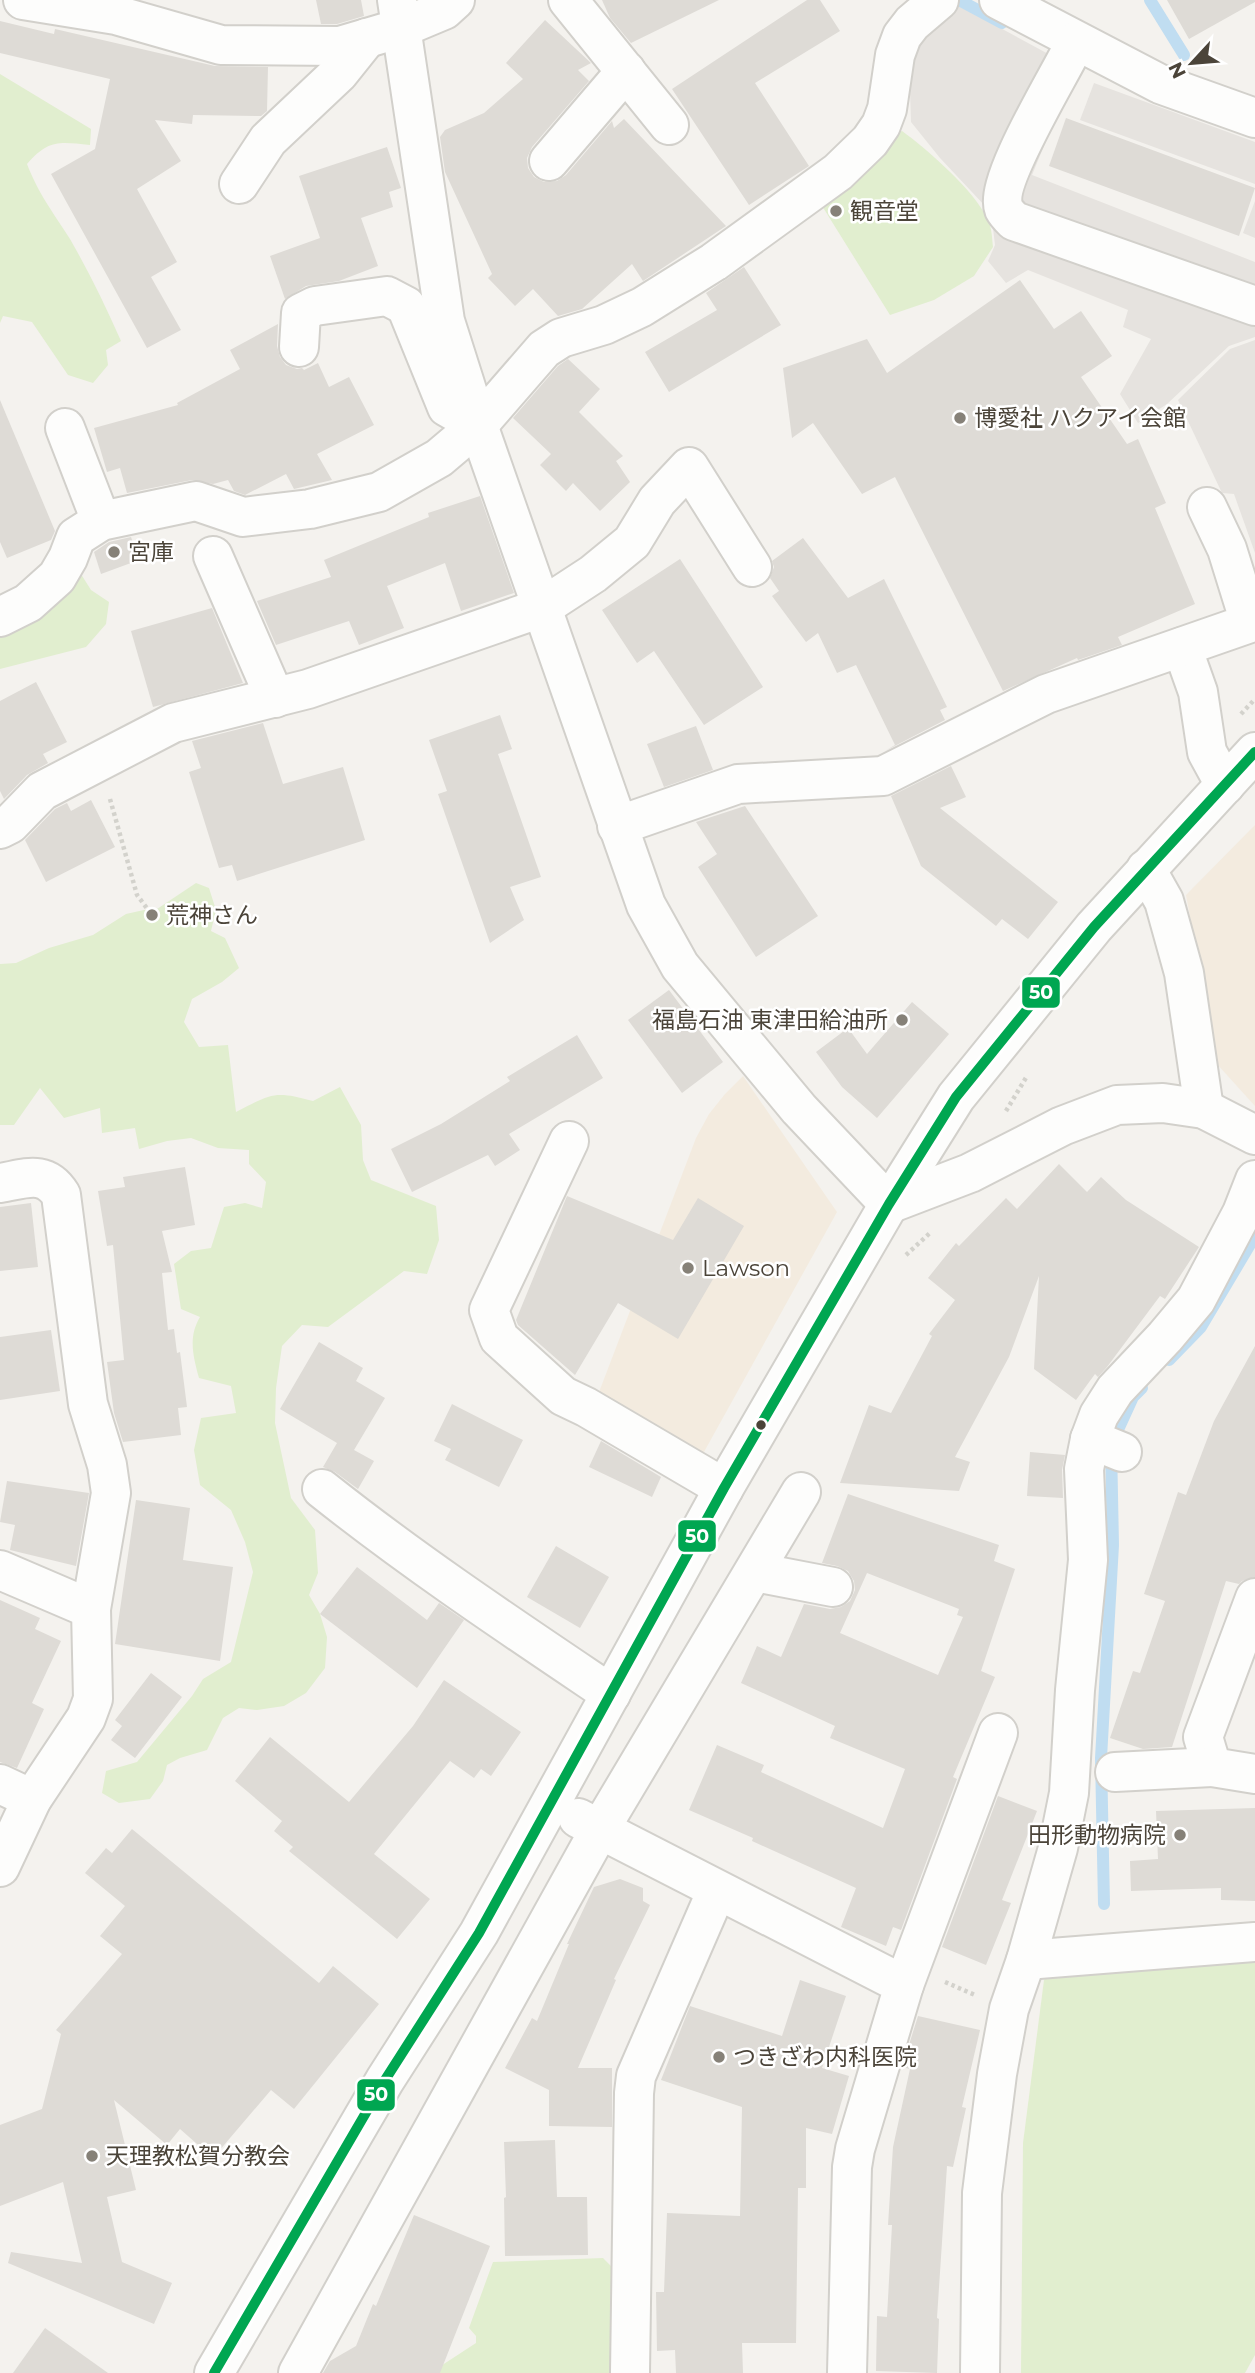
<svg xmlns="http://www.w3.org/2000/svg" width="1255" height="2373" viewBox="0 0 1255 2373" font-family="Montserrat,'Noto Sans JP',sans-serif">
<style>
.commercial{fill:#f3ebdf}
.green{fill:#e1eecf}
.parking{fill:#e6e3df}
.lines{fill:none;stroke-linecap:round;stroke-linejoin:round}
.stream{stroke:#c0ddf1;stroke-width:12}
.building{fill:#dedbd6;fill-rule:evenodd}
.minor-casing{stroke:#d2d0cb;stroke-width:42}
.path{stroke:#d3d2cc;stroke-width:4.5;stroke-dasharray:3.5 3.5;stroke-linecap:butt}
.minor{stroke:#fdfdfc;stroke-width:38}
.bus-1-casing{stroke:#fff;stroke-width:16}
.bus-1{stroke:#00a651;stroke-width:10}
.poi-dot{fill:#868178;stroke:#fff;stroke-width:2.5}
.bus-dot{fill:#4b4439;stroke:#fff;stroke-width:2.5}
.labels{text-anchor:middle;stroke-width:5;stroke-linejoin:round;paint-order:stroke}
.poi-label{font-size:23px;fill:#4b4439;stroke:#fff;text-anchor:start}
.line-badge{stroke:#fff;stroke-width:2.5}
.badge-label{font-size:19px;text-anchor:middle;font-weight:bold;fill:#fff}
</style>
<rect width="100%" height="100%" fill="#f4f2ee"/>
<g class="commercial">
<polygon points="1255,825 1255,1106 1217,1064 1186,895"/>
<polygon points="743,1076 837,1212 699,1461 596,1400 696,1138 709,1114 725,1094"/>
</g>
<g class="green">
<path d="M 0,74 L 91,129 L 90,145 C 59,142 49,139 27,164 C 39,195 53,212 70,239 C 89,272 106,307 121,341 L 106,350 L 108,365 L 93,383 L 68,375 L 32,322 L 3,316 L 0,323 Z"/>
<path d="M 902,131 C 927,149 976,192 988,220 C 992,228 992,239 993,247 L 974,276 L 934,300 L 890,315 L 819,201 L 889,136 Z"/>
<polygon points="79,571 91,590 109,602 106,624 86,647 0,669 0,635 20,621 53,609 65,582"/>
<path d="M 196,883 L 209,888 L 216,910 L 211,931 L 225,938 L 239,968 L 222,982 L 192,999 L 184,1022 L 199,1047 L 228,1045 L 236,1112 C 271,1094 274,1090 313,1101 L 340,1087 L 361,1125 L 363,1160 L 371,1180 L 436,1206 L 439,1240 L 427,1274 L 404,1271 L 328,1327 L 302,1325 L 282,1346 L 276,1388 L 275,1423 L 291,1498 L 315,1530 L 318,1573 L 309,1595 L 320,1614 L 327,1637 L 325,1668 L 306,1693 L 284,1706 L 257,1710 L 239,1708 L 223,1718 L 207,1750 L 180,1758 L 167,1765 L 163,1781 L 150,1799 L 119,1803 L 102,1793 L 106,1771 L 137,1762 L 192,1696 L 203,1679 L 231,1662 L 253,1572 L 245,1542 L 231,1510 L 200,1485 L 194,1450 L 201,1418 L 236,1413 L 231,1386 L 199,1378 C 193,1356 188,1337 200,1317 L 181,1309 L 174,1264 L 191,1251 L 211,1248 L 224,1207 L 245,1203 L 262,1208 L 266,1182 L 249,1164 L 249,1150 L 218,1148 L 191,1138 L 167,1141 L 139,1149 L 135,1128 L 102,1133 L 100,1108 L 64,1118 L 40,1088 L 14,1125 L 0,1125 L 0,964 L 16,963 L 49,948 L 93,935 L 126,914 L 144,910 L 157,909 Z"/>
<polygon points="1255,1957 1255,2355 1245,2373 1021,2373 1023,2143 1044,1980 1053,1970"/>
<polygon points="603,2258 613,2268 610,2373 430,2373 476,2343 476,2336 469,2328 493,2262"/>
</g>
<g class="parking">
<polygon points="956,4 1076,69 1032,175 1255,262 1255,337 1229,346 1167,404 1138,423 1120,394 1151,339 1123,327 1128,310 1028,270 1006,283 988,261 995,245 992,220 986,207 940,158 911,122 909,60 922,34"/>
<polygon points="1094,83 1255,142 1255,184 1080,120"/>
<polygon points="1255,201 1255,238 1243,233"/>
<polygon points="1255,340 1255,553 1234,494 1222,493 1178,400 1230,349"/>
</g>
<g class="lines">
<g class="stream">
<polyline points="959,0 1002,23"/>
<polyline points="1150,0 1184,55"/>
<polyline points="1169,1360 1201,1327 1255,1236"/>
<polyline points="1104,1904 1101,1758 1113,1545 1111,1445 1133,1397 1142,1388"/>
</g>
</g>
<g class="building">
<polygon points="316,0 361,0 364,16 337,24 321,24"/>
<polygon points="602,0 719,0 631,43 610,18"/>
<polygon points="807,0 820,0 840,31 755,83 809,166 749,205 672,89"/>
<polygon points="1167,0 1255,0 1255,2 1189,39"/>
<polygon points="545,20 591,63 578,70 589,81 532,147 527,158 528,168 534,177 544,182 557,181 566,175 612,121 614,128 624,119 726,226 643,281 632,264 582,309 558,316 533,289 515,306 488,278 492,274 445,172 440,137 445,130 484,113 523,79 506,63"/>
<polygon points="0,21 54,34 55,29 215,66 268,67 267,111 261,116 193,115 192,124 155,120 181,161 137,189 177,262 151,277 181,330 147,348 51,174 95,149 110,79 0,53"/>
<polygon points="1066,118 1255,188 1239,236 1049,166"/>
<polygon points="387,147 401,188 389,192 393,207 361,218 378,266 339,281 306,286 285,299 270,256 320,238 299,176"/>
<polygon points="744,267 781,325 669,392 645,352 717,310 706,293"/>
<polygon points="1020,280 1054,329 1081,311 1112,356 1081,377 1127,444 1138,439 1166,503 1155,508 1195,604 1118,637 1122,645 1078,660 1077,658 1003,691 895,477 862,494 813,423 792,438 783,368 867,339 887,373"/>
<polygon points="278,324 277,346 280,357 286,365 297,369 302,368 304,370 318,363 329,387 349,377 374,425 317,454 332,480 294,489 286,474 245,495 234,491 228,480 213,484 192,480 127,493 120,468 107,472 94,428 178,405 177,403 240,369 230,350"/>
<polygon points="568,359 600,389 579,412 623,456 616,461 630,482 600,511 573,483 566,491 540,465 551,454 513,418 558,366"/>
<polygon points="0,400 55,531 51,540 7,558 0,542"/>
<polygon points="480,496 514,593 461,611 445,563 387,586 404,628 359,645 349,621 276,645 257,601 331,577 324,560 429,517 428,513"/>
<polygon points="131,537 139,560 101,574 94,552 109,542"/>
<polygon points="803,538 848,598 884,579 947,707 940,710 945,720 885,751 895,745 856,665 837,673 818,633 806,642 772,596 779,591 770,578 774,567 772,561"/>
<polygon points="680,559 763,687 704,725 654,651 637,663 602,610"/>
<polygon points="212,608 243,683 153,707 131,631"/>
<polygon points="36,682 67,742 43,754 48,763 27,775 4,799 0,791 0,701"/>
<polygon points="500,715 512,749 498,754 541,877 510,887 524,920 490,943 438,794 447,791 429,740"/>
<polygon points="263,723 283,784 343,767 365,840 237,881 232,865 219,868 189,772 201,768 192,741"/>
<polygon points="696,726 713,770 664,787 647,744"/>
<polygon points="951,766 966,797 940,808 1058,902 1028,939 1002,919 996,926 921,866 891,796"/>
<polygon points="91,800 115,847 46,882 25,840 55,809 67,803 71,811"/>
<polygon points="745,806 818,916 756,957 698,867 717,854 696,822"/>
<polygon points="669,990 723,1062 682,1093 628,1020"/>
<polygon points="912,1002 949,1034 877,1118 842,1087 816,1052 848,1028 867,1054"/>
<polygon points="577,1035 603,1078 509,1134 520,1150 495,1166 488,1155 412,1192 391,1149 441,1124 510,1081 507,1077"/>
<polygon points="1059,1164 1087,1192 1101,1177 1126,1200 1199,1247 1165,1299 1160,1296 1107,1367 1098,1377 1095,1374 1076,1400 1034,1369 1039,1276 1009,1357 955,1457 970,1462 959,1491 840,1483 869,1405 891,1413 932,1336 929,1334 955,1300 928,1278 956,1243 959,1246 1006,1198 1017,1209"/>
<polygon points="185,1167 195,1225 162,1231 172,1272 162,1273 168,1330 174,1329 177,1353 180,1352 187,1407 178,1408 181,1435 123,1442 114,1413 107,1362 124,1360 113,1245 107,1246 98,1191 125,1187 123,1177"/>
<polygon points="567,1196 673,1240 698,1198 744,1226 678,1339 618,1303 575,1375 518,1325 516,1320"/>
<polygon points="31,1203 38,1267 0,1271 0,1207"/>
<polygon points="51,1330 60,1391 0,1400 0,1337"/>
<polygon points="319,1342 363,1368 356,1381 385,1398 354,1450 374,1461 358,1489 335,1472 323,1467 337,1443 280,1409"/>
<polygon points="1255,1346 1255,1577 1242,1581 1239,1584 1226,1581 1172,1747 1143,1749 1110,1738 1133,1671 1140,1673 1165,1601 1144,1594 1178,1492 1186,1495 1214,1421"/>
<polygon points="452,1404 523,1440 499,1487 445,1460 451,1449 434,1441"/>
<polygon points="601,1441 661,1477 652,1497 589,1467"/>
<polygon points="1030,1452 1065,1455 1062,1470 1063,1498 1027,1496"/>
<polygon points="7,1481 89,1493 76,1566 10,1550 15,1525 0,1522"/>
<path d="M 848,1494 L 999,1545 L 994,1561 L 1015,1569 L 981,1671 L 995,1677 L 953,1777 L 957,1779 L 901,1930 L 893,1927 L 886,1946 L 841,1927 L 856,1888 L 752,1841 L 753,1838 L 689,1810 L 717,1745 L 764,1765 L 761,1772 L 883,1828 L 905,1769 L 830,1738 L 835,1726 L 741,1683 L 757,1646 L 781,1657 L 804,1604 L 830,1609 L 841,1607 L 850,1601 L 855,1590 L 854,1581 L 848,1571 L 837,1566 L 822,1563 ZM 867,1573 L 959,1609 L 957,1615 L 963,1617 L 938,1675 L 840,1633 Z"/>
<polygon points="136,1500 190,1508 183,1560 233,1567 220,1661 115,1644"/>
<polygon points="556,1546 609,1577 580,1628 527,1597"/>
<polygon points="357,1567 427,1620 439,1603 464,1620 417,1688 320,1614"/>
<polygon points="0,1600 40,1618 35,1629 61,1641 32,1703 44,1709 17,1768 0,1762"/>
<polygon points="151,1673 182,1697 135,1758 111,1740 122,1726 115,1720"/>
<polygon points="444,1680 521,1732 491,1776 481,1769 474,1778 450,1761 374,1854 430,1899 397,1939 289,1851 293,1847 274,1831 282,1821 235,1781 270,1737 349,1802 413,1726"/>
<polygon points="998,1796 1037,1811 1002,1900 1011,1903 986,1965 942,1947"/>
<polygon points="1255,1808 1255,1901 1221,1900 1221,1888 1131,1891 1130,1861 1158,1859 1156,1811"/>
<polygon points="132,1829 319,1983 333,1966 379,2004 294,2109 271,2090 213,2158 180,2129 167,2145 114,2100 136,2190 107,2197 122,2262 172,2283 154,2324 8,2263 11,2252 82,2263 63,2182 0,2206 0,2125 42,2109 61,2034 56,2030 122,1954 100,1936 125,1906 85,1873 106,1848 112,1853"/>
<polygon points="620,1879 643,1888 643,1901 650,1905 614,1979 616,1980 578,2068 612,2068 612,2127 549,2126 549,2090 505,2068 532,2018 537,2021 569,1944 567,1944 594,1887"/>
<polygon points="800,1980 846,1996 822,2068 849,2076 832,2134 806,2128 806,2188 798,2188 796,2343 742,2343 743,2373 676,2373 675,2350 657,2351 656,2292 664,2292 667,2213 740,2216 742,2107 661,2080 690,2006 782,2036"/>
<polygon points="918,2016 980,2030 962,2107 966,2108 953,2167 947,2166 937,2318 939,2319 937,2373 876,2371 877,2316 887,2317 892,2225 888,2225 893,2147 910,2069 902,2067"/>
<polygon points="555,2140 557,2197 587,2197 588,2255 505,2256 504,2198 506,2197 504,2142"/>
<polygon points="414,2215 490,2246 440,2373 323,2373 330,2361 356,2346 373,2304 376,2306"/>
<polygon points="45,2328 108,2373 13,2373"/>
</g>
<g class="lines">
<defs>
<g id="minor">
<polyline points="23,0 116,15 221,45 340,46 401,28 444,10 455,0"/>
<polyline points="397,0 445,321 478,425 646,905 680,966 799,1109 889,1204"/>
<polyline points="568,0 669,125"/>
<polyline points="999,0 1160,84 1255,118"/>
<path d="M 1076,41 C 1062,72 993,181 1004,209 C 1006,213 1011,218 1014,221 L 1255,306"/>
<polyline points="549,161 626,71"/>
<polyline points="239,184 268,140 339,73 367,38"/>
<polyline points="299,347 301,313 315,306 387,296 406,306 447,407 461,415"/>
<polyline points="65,428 101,521"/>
<polyline points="213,556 275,698"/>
<polyline points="0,617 28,603 57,577 68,558 76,537 101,521 196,501 243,517 310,509 379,492 439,458 478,425 544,349 561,338 604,325 642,307 714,262 838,172 870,141 881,125 887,109 895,55 902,36 912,23 939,0"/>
<polyline points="1182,647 1198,692 1207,752 1225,785"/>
<polyline points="617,826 738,784 883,776 1046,694 1250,623 1227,549 1207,507"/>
<polyline points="0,829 10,824 42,791 173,723 308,689 541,608 593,574 632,542 657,501 689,467 752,567"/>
<polyline points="1146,869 1164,901 1184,973 1204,1109"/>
<polyline points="569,1141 489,1310 499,1338 563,1396 586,1407 724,1488"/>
<path d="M 0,1183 C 25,1179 45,1169 61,1195 L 88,1404 L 107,1465 L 111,1493 L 91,1609"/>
<polyline points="889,1204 970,1173 1062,1126 1117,1105 1163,1103 1204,1109 1255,1135"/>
<polyline points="1090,1439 1122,1452"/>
<path d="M 322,1489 C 415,1563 513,1628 611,1694"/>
<polyline points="0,1570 91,1609 93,1699 86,1718 32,1799 0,1867"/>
<polyline points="755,1572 833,1587"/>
<polyline points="1255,1598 1203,1737 1212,1767 1255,1774"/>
<polyline points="1115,1772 1212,1767"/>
<polyline points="0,1784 32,1799"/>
<polyline points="578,1818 904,1985 855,2149 852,2167 847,2373"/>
<polyline points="1026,1960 1255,1942"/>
<polyline points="904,1985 998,1733"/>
<polyline points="214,2373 385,2080 479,1933 724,1488 889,1204 956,1097 1094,927 1255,752"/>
<polyline points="298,2373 600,1829 801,1492"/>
<polyline points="630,2373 634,2093 636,2076 717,1890"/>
<polyline points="980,2373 982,2193 997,2074 1009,2009 1026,1960 1058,1848 1069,1793 1075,1690 1088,1560 1084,1469 1090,1439 1099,1415 1115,1390 1165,1337 1196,1300 1242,1213 1255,1180"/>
</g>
</defs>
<use href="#minor" class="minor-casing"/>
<g class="path">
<polyline points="1241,714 1255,699"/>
<polyline points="110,799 137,895 152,915"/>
<polyline points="1006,1111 1027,1076"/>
<polyline points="906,1255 931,1232"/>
<polyline points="945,1982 975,1995"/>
</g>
<use href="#minor" class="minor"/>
<defs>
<polyline id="bus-1" points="214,2373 385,2080 479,1933 724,1488 889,1204 956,1097 1094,927 1255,752"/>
</defs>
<use href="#bus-1" class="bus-1-casing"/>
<use href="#bus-1" class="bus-1"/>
</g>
<g class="poi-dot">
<circle cx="836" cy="211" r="7"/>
<circle cx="960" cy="418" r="7"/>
<circle cx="114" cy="552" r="7"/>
<circle cx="152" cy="915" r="7"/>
<circle cx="902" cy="1020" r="7"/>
<circle cx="688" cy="1268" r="7"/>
<circle cx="1180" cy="1835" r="7"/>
<circle cx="719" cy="2057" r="7"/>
<circle cx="92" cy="2156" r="7"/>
</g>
<circle class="bus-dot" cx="761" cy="1425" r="6"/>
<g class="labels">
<g class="poi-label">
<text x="850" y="219">観音堂</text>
<text x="974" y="426">博愛社 ハクアイ会館</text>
<text x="128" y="560">宮庫</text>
<text x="166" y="923">荒神さん</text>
<text x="888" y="1028" text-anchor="end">福島石油 東津田給油所</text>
<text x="702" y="1276">Lawson</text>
<text x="1166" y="1843" text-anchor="end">田形動物病院</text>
<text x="733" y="2065">つきざわ内科医院</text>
<text x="106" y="2164">天理教松賀分教会</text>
</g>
</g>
<g class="line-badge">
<rect x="1021" y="976" width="40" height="33" rx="7" fill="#00a651"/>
<rect x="677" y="1519" width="40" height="34" rx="7" fill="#00a651"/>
<rect x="356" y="2078" width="40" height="34" rx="7" fill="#00a651"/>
</g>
<g class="badge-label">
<text x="1041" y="999">50</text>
<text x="697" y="1543">50</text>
<text x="376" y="2101">50</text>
</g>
<g transform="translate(1192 63) rotate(244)" stroke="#ffffff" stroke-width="5" paint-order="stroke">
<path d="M0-5L12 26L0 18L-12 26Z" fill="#4b4439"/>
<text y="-10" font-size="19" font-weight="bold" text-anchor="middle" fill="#4b4439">N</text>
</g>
</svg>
